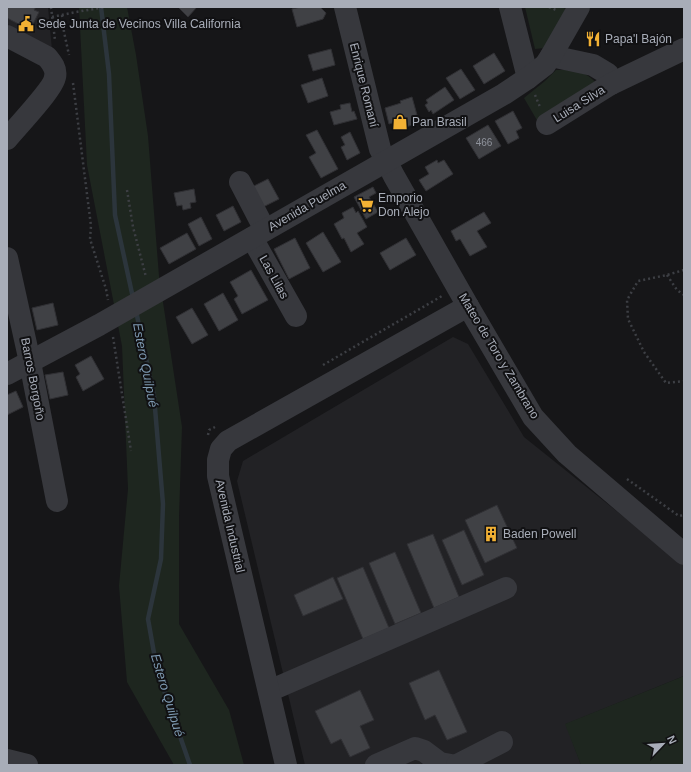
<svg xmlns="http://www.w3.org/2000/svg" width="691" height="772" viewBox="0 0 691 772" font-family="Helvetica,sans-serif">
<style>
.built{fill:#222225}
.green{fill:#1e261f}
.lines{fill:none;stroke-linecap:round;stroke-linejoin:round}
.stream{stroke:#2c353c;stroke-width:4.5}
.building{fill:#404145;stroke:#303034}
.path{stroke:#3d3f44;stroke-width:2.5;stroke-dasharray:2 3;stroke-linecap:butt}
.minor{stroke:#37383d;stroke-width:22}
.labels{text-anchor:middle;stroke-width:4;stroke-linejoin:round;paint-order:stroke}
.number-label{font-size:10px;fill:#8e929b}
.poi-label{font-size:12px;fill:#a8adb8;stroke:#111113;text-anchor:start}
.street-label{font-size:12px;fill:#a8adb8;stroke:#111113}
.water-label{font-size:13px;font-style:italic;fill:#7f9bb3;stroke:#111113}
</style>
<rect width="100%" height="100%" fill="#161618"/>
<g class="built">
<polygon points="7,7 48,7 52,50 7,24"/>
<polygon points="453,337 468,344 524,437 684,565 684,676 566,724 581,765 305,765 237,481 243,461"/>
</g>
<g class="green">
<polygon points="79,7 127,7 136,55 148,136 159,276 182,427 179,517 179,624 229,710 244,765 174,765 127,682 119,586 128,489 122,346 87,165"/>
<polygon points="525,7 561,7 566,9 544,48 535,49"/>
<path d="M 556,70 C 575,70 585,70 598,85 L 538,122 L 524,98 L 545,81 Z"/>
<polygon points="684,676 684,765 581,765 565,724"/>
</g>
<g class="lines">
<g class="stream">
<polyline points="101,7 109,74 115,215 133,298"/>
<polyline points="136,311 154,396 163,504 161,559 148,619 157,670 190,765"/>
</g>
</g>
<g class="building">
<polygon points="7,7 36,7 34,10 39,12 30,30 7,18"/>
<polygon points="178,7 197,7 188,17"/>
<polygon points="301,7 320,7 326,13 323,19 297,27 292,9"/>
<polygon points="331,49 335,65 313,71 308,55"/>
<polygon points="494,53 505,71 484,84 473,66"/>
<polygon points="461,69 475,90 460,99 446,78"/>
<polygon points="322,78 328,96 308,103 301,85"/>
<polygon points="445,87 454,100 433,114 431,110 429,112 425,105 428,103 426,100"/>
<polygon points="412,97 417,115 413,116 415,124 403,128 401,120 389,124 385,108 401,103 400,101"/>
<polygon points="350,103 352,112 354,111 357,119 334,125 330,112 341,109 340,105"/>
<polygon points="513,111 522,128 516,131 519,138 508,144 495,121"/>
<polygon points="488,125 501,146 479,159 466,138"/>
<polygon points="317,130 338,169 321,178 309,157 316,153 306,135"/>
<polygon points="350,132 360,153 347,160 341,147 345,145 341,137"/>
<polygon points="437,160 438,163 444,160 453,174 426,191 419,180 429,174 425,167"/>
<polygon points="268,179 279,199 261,208 250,188"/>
<polygon points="373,187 376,193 369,197 378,212 366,219 354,197"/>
<polygon points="194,189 196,202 190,203 191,208 183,210 182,205 177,206 174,193"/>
<polygon points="233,206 241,222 224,231 216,215"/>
<polygon points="353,207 356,213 358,211 367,227 357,233 364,244 351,252 344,238 342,239 334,224 344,218 342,213"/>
<polygon points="484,212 491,223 477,231 487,247 470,256 460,239 456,241 451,231"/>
<polygon points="201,217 212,239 199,246 188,224"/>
<polygon points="323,232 341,262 323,272 306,243"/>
<polygon points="187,233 196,249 169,264 160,248"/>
<polygon points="295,238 310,268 289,279 274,249"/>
<polygon points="406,238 416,255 390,270 380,253"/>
<polygon points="251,270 268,300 242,314 234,299 238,296 230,282"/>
<polygon points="223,293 238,320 219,331 204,304"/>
<polygon points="53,303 58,325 37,330 32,308"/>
<polygon points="192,308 208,335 192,344 176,317"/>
<polygon points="91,356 104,379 83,391 76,377 80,374 75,365"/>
<polygon points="63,372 68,395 50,399 45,375"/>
<polygon points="16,391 23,407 7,415 7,395"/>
<polygon points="497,505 517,548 485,563 465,520"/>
<polygon points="464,530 484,575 462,585 442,540"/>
<polygon points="433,534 459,597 434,608 407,544"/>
<polygon points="395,552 421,613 395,624 369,563"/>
<polygon points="363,567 389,628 363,639 337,578"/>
<polygon points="333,577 343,599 303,616 294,595"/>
<polygon points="439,670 467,732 447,740 435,715 425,720 409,683"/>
<polygon points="360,690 374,720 360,726 370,748 350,757 341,739 331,744 315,711"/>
</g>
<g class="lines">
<g class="path">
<polyline points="51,7 55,40"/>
<polyline points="549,7 556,10"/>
<polyline points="62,15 64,32 69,55"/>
<polyline points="52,17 76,12 106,7"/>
<polyline points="73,83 91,226 90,239 106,289 108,300"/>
<polyline points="535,95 540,107"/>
<polyline points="127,190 133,227 146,277"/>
<polyline points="684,270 667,275 638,281 627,300 628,319 644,352 666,383 684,381"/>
<polyline points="667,275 677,290 684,295"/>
<polyline points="113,337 131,451"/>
<polyline points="323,365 442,296"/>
<polyline points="208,435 209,430 215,427"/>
<polyline points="627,479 679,516 684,515"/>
</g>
<g class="minor">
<polyline points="345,7 380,149 394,176 468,306 533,417 567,454 684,554"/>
<polyline points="510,7 528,78"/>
<path d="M 7,36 L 47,57 C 52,63 57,69 55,77 C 54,88 16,128 7,139"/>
<polyline points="551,56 593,65 608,74 611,84"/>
<polyline points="547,124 611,84 684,49"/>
<polyline points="240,182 265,230"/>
<polyline points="252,238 296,316"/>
<polyline points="7,258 30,362 57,501"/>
<polyline points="7,374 99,325 504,94 528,78 545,65 551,56 579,7"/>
<polyline points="269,691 506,588"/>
<polyline points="7,760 27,765"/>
<polyline points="286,765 218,476 218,460 221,449 228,441 468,306"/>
<polyline points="376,765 415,748 424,751 440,763 451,765"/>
<polyline points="457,765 502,742"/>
</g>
</g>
<defs>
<symbol id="civic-bare" viewBox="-9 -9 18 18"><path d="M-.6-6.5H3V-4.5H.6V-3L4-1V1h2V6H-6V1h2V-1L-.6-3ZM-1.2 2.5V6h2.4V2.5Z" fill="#f2b134" stroke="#111113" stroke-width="2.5" paint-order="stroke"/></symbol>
<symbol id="restaurant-bare" viewBox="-9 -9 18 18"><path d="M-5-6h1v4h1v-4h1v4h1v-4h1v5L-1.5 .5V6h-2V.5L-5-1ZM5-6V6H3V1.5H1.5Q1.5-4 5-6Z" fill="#f2b134" stroke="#111113" stroke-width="2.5" paint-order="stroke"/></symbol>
<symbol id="shop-bare" viewBox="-9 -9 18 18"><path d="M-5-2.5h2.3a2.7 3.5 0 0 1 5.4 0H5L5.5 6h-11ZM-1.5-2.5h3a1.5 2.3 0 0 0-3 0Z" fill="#f2b134" stroke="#111113" stroke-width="2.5" paint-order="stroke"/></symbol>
<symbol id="supermarket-bare" viewBox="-9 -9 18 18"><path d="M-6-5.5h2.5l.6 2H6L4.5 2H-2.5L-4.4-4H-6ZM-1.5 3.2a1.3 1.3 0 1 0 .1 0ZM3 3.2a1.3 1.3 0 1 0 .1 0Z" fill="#f2b134" stroke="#111113" stroke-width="2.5" paint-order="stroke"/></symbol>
<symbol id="building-bare" viewBox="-9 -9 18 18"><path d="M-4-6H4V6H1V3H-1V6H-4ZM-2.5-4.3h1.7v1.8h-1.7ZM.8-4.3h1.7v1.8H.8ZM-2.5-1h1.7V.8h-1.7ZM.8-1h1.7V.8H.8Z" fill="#f2b134" stroke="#111113" stroke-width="2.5" paint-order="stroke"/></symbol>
</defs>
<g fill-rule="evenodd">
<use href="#civic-bare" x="15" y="13" width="22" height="22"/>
<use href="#restaurant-bare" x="582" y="28" width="22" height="22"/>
<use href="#shop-bare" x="389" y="111" width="22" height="22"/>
<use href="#supermarket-bare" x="355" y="194" width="22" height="22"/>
<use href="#building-bare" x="480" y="523" width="22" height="22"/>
</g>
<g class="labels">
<g class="number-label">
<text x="484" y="146">466</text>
</g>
<g class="poi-label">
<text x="38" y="28">Sede Junta de Vecinos Villa California</text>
<text x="605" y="43">Papa'l Bajón</text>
<text x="412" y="126">Pan Brasil</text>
<text x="378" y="202">Emporio<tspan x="378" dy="14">Don Alejo</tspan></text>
<text x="503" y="538">Baden Powell</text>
</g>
<g class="street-label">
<text transform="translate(364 85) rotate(76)" y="4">Enrique Romaní</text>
<text transform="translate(579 104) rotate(-32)" y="4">Luisa Silva</text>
<text transform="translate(307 206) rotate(-30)" y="4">Avenida Puelma</text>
<text transform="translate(274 277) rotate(61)" y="4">Las Lilas</text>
<text transform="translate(499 356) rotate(59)" y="4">Mateo de Toro y Zambrano</text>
<text transform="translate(33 379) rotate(79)" y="4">Barros Borgoño</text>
<text transform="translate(230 526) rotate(77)" y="4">Avenida Industrial</text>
</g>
<g class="water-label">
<text transform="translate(146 365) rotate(79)" y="5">Estero Quilpué</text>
<text transform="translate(168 695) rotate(73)" y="5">Estero Quilpué</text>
</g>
</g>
<rect width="691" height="772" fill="none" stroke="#a8adb8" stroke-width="16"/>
<g transform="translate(663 744) rotate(65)" stroke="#111113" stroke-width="3" paint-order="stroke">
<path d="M0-3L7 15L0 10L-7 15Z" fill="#a8adb8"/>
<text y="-6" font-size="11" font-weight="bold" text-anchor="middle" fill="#a8adb8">N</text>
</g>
</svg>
